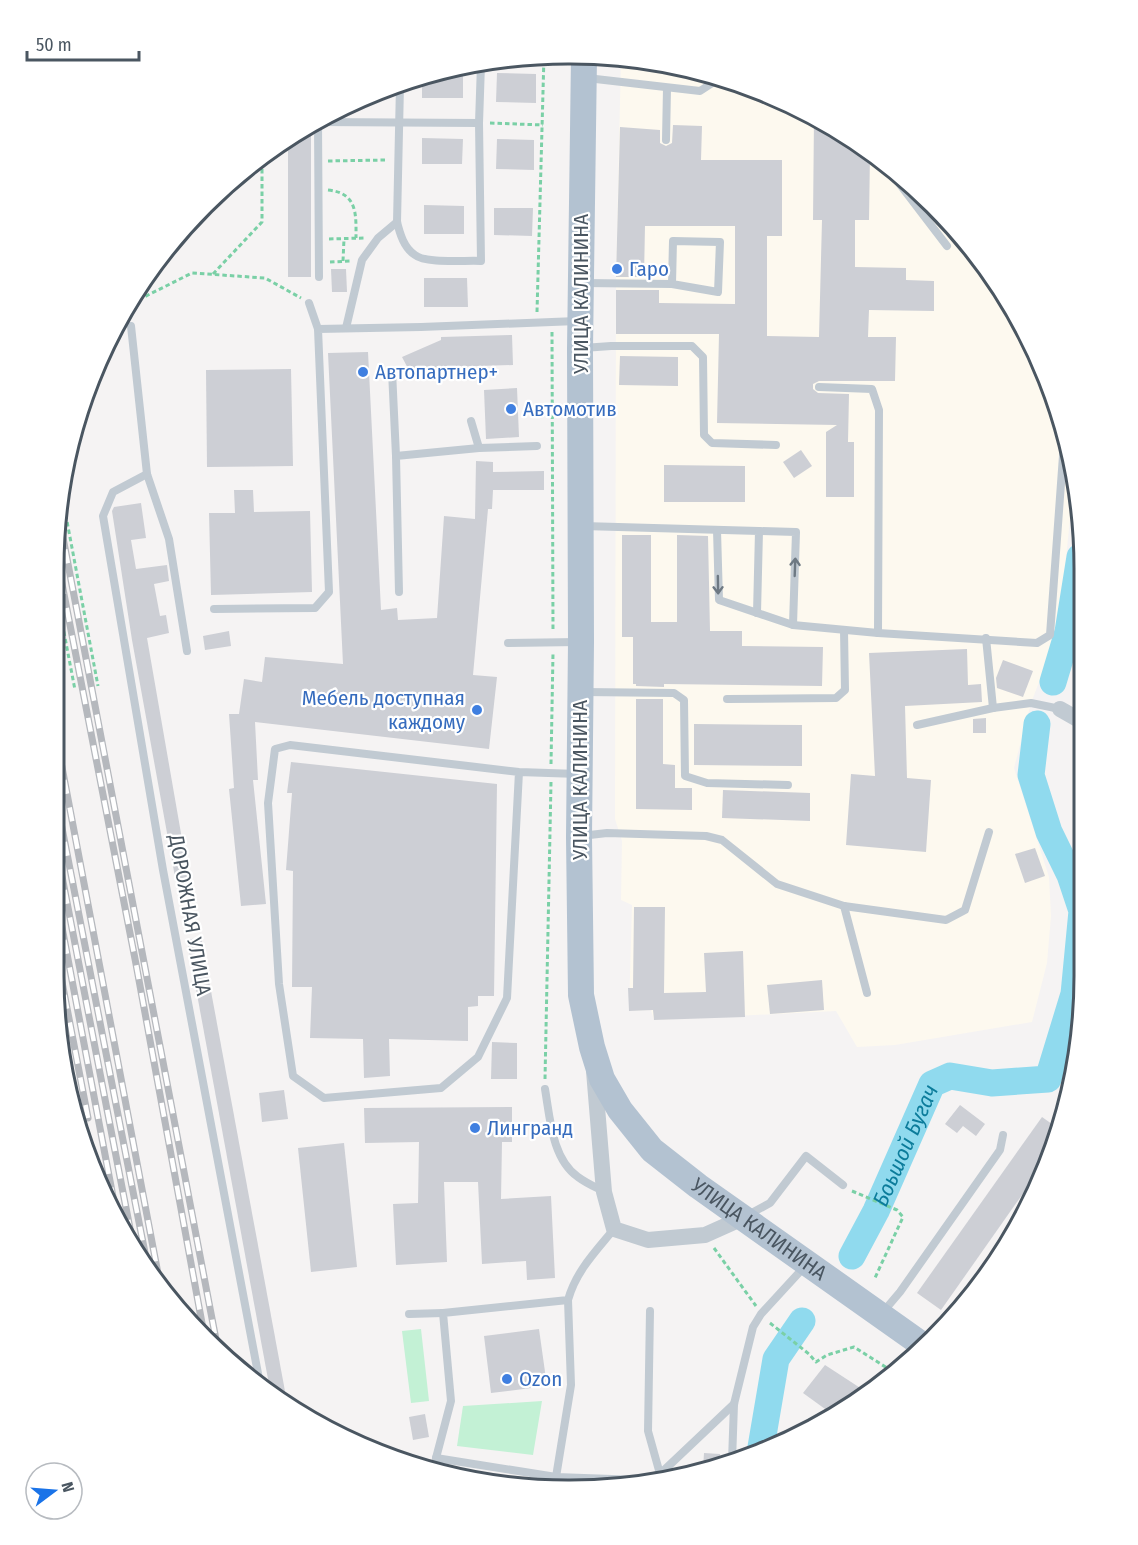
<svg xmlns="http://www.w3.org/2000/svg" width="1138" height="1545" viewBox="0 0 1138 1545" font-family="'Fira Sans Condensed',sans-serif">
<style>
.commercial{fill:#fdf9ef}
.green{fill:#c3f1d5}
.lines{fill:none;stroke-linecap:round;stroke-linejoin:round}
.river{stroke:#90daee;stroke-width:27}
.building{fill:#cdcfd5}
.path{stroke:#7ad0a6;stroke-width:3;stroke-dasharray:4.5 3;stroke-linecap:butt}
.lane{stroke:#c1cad2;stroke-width:8}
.street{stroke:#c1cad2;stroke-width:16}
.primary{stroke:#b3c2d1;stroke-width:26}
.rail-casing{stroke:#b5b8bd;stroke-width:7}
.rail{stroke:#fff;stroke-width:4.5;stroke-dasharray:14;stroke-linecap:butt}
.oneway{stroke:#6e7983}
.shop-dot{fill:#3f7fe0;stroke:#fff;stroke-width:2}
.labels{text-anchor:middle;stroke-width:4.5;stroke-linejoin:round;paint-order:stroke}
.shop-label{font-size:21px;fill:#366cbe;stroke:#fff;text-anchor:start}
.street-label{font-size:21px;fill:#4a5661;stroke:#fff}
.water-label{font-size:22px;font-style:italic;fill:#0c7c9b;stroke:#fff}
.rim{fill:none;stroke:#4a5661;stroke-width:3}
</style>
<rect width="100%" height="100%" fill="#f5f3f3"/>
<polygon class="commercial" points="621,58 636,58 734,81 826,123 908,182 977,255 1045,372 1074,482 1058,633 1031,703 1014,768 1049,877 1051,916 1047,963 1032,1022 895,1045 857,1047 836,1011 654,1020 651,1010 629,1011 632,905 621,900 622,841 615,819 616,277"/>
<g class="green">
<polygon points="421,1329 429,1401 411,1403 402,1331"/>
<polygon points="542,1401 533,1455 457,1446 463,1406"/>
</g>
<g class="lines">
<g class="river">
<polyline points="1053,682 1068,632 1080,557"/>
<path id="s1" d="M 852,1256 L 876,1211 L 932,1084 L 950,1076 L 992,1083 L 1048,1079 L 1074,994 L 1082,911 L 1070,875 L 1049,832 L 1031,775 L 1037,724"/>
<polyline points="760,1453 776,1359 802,1321"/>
</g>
</g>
<g class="building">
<polygon points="433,73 463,73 463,98 422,98 422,77"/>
<polygon points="497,73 536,74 536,103 496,102"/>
<polygon points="814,117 826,123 870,154 869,220 855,220 855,267 906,268 906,280 934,281 934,311 869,310 868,337 896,337 895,381 819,381 813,384 813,389 818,393 849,394 848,442 854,442 854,497 826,497 826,432 837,425 717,423 719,334 616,334 616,290 659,290 659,303 735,304 735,226 645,226 644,277 616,277 620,127 660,130 660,143 666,146 672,143 673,125 702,126 701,160 782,160 782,236 767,236 767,336 819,337 822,220 813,220"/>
<polygon points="301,132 311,132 311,277 288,277 288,140"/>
<polygon points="422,138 463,139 462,164 422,164"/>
<polygon points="497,139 534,140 534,170 496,169"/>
<polygon points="424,205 464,206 464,234 424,234"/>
<polygon points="494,208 533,208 532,236 494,235"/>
<polygon points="331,269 346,269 347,292 332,292"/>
<polygon points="424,278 467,278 468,307 424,307"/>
<polygon points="512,335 513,365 447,367 413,378 402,357 441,340 441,337"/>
<polygon points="368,352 381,610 397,608 398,620 437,618 444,516 475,519 476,461 493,462 493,472 544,471 544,490 493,490 492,509 488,509 473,675 497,677 489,749 255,722 258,780 253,780 266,904 241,906 229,789 234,788 229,714 239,714 244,679 262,682 265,657 343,664 328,353"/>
<polygon points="620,356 678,357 678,386 619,385"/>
<polygon points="291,369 293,466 207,467 206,370"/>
<polygon points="517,388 519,437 486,439 484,390"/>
<polygon points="801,450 812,466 794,478 783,462"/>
<polygon points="664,465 745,466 745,502 664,502"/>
<polygon points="234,490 253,490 254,512 310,511 312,592 211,595 209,513 235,513"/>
<polygon points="141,503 146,538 131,540 136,569 167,565 169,581 154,584 160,616 166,615 169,633 147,638 190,885 177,888 132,640 112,511 114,507"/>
<polygon points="622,535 651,535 651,622 677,622 677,535 708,536 710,631 742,631 742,646 823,647 822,686 664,684 664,687 636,686 636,684 633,684 633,637 622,637"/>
<polygon points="229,631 231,646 205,650 203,636"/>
<polygon points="967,649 968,685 981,684 982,702 905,706 907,778 931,780 926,852 846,845 851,774 875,776 869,653"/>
<polygon points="1003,660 1033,671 1023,697 997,688 996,678"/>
<polygon points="636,699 663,699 663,764 675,765 675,788 692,788 692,810 636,809"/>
<polygon points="986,718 986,733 973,733 973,719"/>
<polygon points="694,724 802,725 802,766 694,765"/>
<polygon points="291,762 497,784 494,996 478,996 478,1006 468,1007 468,1041 389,1039 390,1076 364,1078 363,1039 310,1038 312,987 292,987 293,871 286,870 292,793 287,793"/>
<polygon points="723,790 810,793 810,821 722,818"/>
<polygon points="1035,848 1045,876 1025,883 1015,854"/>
<polygon points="634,907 665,907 664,993 706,992 704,953 743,951 745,1017 654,1020 653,1010 629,1011 628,988 633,988"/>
<polygon points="201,937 287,1402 270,1390 187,940"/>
<polygon points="822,980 824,1010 770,1014 767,985"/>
<polygon points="492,1042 517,1043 517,1079 491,1079"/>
<polygon points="284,1090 288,1119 262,1122 259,1093"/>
<polygon points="960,1105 985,1124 976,1136 963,1126 957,1133 945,1124"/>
<polygon points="512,1107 512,1142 502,1142 501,1199 551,1196 555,1278 527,1280 526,1261 482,1264 478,1182 444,1182 447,1262 396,1265 393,1204 418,1203 419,1142 365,1143 364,1108"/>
<polygon points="1042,1117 1059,1129 1048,1158 941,1310 917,1293"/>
<polygon points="344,1143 357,1267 311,1272 298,1148"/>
<polygon points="539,1329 547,1386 491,1393 484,1336"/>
<polygon points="825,1365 868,1393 832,1414 803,1393"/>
<polygon points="425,1414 429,1437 413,1440 409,1417"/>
<polygon points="704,1453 720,1454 719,1464 703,1469"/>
</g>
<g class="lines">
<g class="path">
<polyline points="490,123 543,125"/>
<polyline points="328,161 387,160"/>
<path d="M 328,190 C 358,193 356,215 356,238"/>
<polyline points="329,239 364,238"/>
<polyline points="343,261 344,239"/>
<polyline points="330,262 351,261"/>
<polyline points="213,274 262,222 262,156"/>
<polyline points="132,303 192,273 265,278 301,298"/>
<polyline points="537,312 544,55"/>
<polyline points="552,332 553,632"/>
<polyline points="63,500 98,686"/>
<polyline points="54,580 75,690"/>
<polyline points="551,764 553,653"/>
<polyline points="545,1079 551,782"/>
<polyline points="852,1191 897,1210 903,1217 874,1280"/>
<polyline points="714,1248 756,1306"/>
<polyline points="770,1323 809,1354 816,1362 827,1355 854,1347 895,1373"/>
</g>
<g class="lane">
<polyline points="587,78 700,91 720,78"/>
<path d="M 400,85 L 397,222 C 400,234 404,248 415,255 C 426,264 466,260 481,261 L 479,123 L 481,64"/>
<polyline points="318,122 479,123"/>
<polyline points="318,122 319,277"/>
<polyline points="666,140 667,88"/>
<polyline points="892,170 892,174 947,246"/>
<polyline points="584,283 672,284 718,292 720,242 673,241 672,284"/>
<polyline points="309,303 318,329"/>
<polyline points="131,326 147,474 169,539 187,651"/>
<polyline points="346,328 362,260 378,238 397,222"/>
<polyline points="583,348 611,346 692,346 703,357 704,435 712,443 776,445"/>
<polyline points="392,371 396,456"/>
<polyline points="819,387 872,389 879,410 878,633"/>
<polyline points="471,421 479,448"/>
<polyline points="147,474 113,492 103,516 163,870 260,1384"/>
<polyline points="583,526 759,531 757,613"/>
<polyline points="717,530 719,600 793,625 878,633 1037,643 1050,635 1064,442"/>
<polyline points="759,531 796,532 793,625"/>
<polyline points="399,592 396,456 479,448 537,446"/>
<polyline points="214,609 315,608 329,592 318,329 421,327 577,321"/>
<polyline points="986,638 993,708 1031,703 1060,709"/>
<polyline points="508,643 578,642"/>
<polyline points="584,692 674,693 684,700 685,776 707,783 788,785"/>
<polyline points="727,699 836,698 845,690 844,630"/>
<polyline points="917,725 993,708"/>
<polyline points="519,772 507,998 478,1057 441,1088 324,1098 293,1076 279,984 268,803 275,749 290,745 519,772 578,774"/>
<polyline points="581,836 607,833 706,836 722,840 777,884 844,906 946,920 965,910 989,832"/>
<polyline points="844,906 867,993"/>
<path d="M 545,1089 C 550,1118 552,1159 578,1177 C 586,1183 595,1187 603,1191"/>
<polyline points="746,1216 770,1203 806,1156 843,1185"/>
<polyline points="568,1300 571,1385 556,1477 640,1480 660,1474 648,1431 650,1311"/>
<polyline points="883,1312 900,1292 1000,1150 1003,1135"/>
<polyline points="409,1314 443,1313"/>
<polyline points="436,1458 556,1477 556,1484"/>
<polyline points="732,1461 734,1404 753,1327 761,1314 806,1265"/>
<path d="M 435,1470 L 436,1458 L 451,1401 L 443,1313 L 568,1300 C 576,1271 596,1251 614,1229"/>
<polyline points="661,1480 660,1474 734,1404"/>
</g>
<g class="street">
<polyline points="1060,709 1081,721"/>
<polyline points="594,1071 604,1192 614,1229 648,1240 705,1235 743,1218"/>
</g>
<path class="primary" id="s2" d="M 584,57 L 580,349 L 581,642 L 579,837 L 581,995 L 592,1047 L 602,1079 L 620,1110 L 652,1150 L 698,1186 L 924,1346"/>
<defs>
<g id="rail">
<polyline points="60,522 218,1350"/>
<polyline points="56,553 136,964 204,1334"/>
<polyline points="54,725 160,1284"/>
<polyline points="54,787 147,1263"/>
<polyline points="54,835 133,1244"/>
<polyline points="54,885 114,1202"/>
<polyline points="54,940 88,1118"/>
</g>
</defs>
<use href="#rail" class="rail-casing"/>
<use href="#rail" class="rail"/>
</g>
<defs><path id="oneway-shaft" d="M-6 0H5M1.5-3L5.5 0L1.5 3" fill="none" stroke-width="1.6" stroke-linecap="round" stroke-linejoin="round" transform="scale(1.5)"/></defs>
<g class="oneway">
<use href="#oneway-shaft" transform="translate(795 567) rotate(-88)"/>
<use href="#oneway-shaft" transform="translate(718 585) rotate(89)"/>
</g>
<g class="shop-dot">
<circle cx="617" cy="269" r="6"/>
<circle cx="363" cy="372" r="6"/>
<circle cx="511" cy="409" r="6"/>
<circle cx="477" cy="710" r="6"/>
<circle cx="475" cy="1128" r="6"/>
<circle cx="507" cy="1379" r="6"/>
</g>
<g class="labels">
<g class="shop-label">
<text x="629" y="276">Гаро</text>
<text x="375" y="379">Автопартнер+</text>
<text x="523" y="416">Автомотив</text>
<text x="465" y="705" text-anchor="end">Мебель доступная<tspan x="465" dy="24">каждому</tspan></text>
<text x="487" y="1135">Лингранд</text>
<text x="519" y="1386">Ozon</text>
</g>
<g class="street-label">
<text transform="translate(581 294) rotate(-90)" y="7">УЛИЦА КАЛИНИНА</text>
<text transform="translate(580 780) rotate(-90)" y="7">УЛИЦА КАЛИНИНА</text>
<text transform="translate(190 915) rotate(80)" y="7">ДОРОЖНАЯ УЛИЦА</text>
<text dy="7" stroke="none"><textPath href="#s2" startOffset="1245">УЛИЦА КАЛИНИНА</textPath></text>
</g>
<g class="water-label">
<text dy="8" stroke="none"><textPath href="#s1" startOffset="123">Боьшой Бугач</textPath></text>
</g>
</g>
<path d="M0 0H1138V1545H0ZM568 64H570A504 504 0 0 1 1074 568V976A504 504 0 0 1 570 1480H568A504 504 0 0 1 64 976V568A504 504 0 0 1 568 64Z" fill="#fff" fill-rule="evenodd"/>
<path class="rim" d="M568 64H570A504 504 0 0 1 1074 568V976A504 504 0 0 1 570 1480H568A504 504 0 0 1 64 976V568A504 504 0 0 1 568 64Z"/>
<g transform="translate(54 1491) rotate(74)"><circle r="28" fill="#ffffff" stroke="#b7bbc0" stroke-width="1.5"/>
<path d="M0-4.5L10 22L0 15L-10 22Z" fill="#1a73e8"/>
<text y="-9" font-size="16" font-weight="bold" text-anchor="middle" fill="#4a5661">N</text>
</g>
<path d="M27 51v9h112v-9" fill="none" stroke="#4a5661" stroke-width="3"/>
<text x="36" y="51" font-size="18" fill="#4a5661" stroke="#ffffff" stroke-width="4.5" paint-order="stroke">50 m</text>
</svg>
